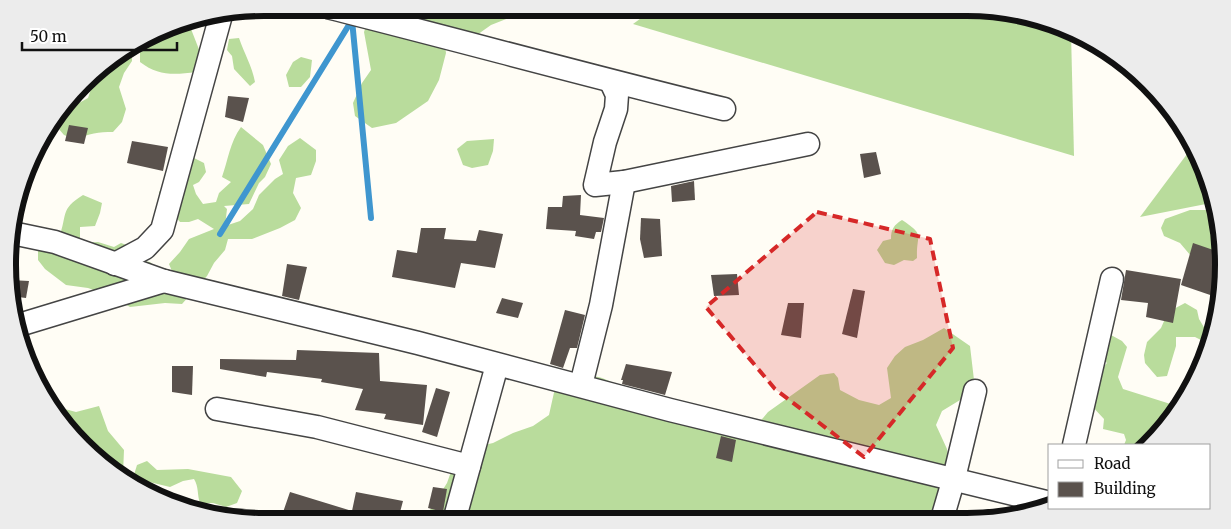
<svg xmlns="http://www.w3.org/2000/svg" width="1231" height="529" viewBox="0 0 1231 529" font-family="Merriweather,serif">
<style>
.forest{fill:#b9dc9c}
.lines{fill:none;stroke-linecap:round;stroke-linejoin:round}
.stream{stroke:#3f96cf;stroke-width:6}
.building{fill:#5a524d}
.minor-casing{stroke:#444;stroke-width:25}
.minor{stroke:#fff;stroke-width:22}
.marked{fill:#d62828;fill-opacity:0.2;stroke:#d62828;stroke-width:4;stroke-dasharray:10 6;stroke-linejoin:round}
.rim{fill:none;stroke:#111;stroke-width:6}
</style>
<rect width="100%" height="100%" fill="#fffdf5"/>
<g class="forest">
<polygon points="369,8 534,8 491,25 474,37 443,34 446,53 439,80 428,101 396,123 372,128 355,116 353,103 362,83 371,70 364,32 372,9"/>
<polygon points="655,8 967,8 1049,21 1071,33 1074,156 633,24"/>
<path d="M 177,26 L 191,29 L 200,52 L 196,72 C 174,75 158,76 140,62 L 140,45 L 143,43 L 150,43 C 155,35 167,27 177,26 Z"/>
<path d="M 239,38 C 244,53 252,66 255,82 L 250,86 L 234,69 L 232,56 L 227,50 L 229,39 Z"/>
<path d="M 132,50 L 132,61 L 124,73 L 119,87 L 126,109 L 122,122 L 113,132 C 99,132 88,133 77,140 L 64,135 L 58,128 L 70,108 L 88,98 L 95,77 L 94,72 Z"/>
<polygon points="301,57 312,60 310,77 301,87 289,87 286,75 293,62"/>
<path d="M 241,127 L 263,145 L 271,164 L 265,177 L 259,183 L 249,204 L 224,206 L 227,209 L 225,226 L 240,221 L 253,209 L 259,195 L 275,179 L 283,174 L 279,160 L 288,146 L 300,138 L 316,150 L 316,161 L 311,175 L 296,178 L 293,193 L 301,208 L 295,220 L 280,228 L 252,239 L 228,239 L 225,250 L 214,263 L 207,276 L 182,304 L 165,303 L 130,307 L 111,296 L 88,288 L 66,285 L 45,269 L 38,260 L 38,243 L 59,237 C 68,215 59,210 83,195 L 102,203 L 100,213 L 95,226 L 80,227 L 80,243 L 98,242 L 114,247 L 121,243 L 135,248 L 138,260 L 150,262 L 161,272 L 174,276 L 169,264 L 180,252 L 189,239 L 214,229 L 198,219 L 189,222 L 180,222 L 168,208 L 159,202 L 159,192 C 172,182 180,167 194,158 L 204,163 L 206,172 L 199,182 L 193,185 L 196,194 L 203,204 L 216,202 L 219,193 L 231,182 L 222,177 C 228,160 230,142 241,127 Z"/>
<polygon points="494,139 493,151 488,165 472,168 463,165 457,149 467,141"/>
<polygon points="1193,146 1197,151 1211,203 1140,217"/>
<polygon points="1212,208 1223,248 1221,262 1215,263 1191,256 1180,243 1164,236 1161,228 1165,219 1190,210 1208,210"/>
<path d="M 902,220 C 926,236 916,233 917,258 L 913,261 L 904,260 L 894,265 L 885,263 L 877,250 L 883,241 L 891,239 C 891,229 894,225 902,220 Z"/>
<polygon points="1185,303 1197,310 1199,319 1208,334 1205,342 1195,337 1176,337 1176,346 1167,376 1157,377 1145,363 1144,355 1147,342 1161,328 1168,312"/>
<path d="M 944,328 L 970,346 L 974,380 L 965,397 L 942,411 L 936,425 L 947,449 L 950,470 L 940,519 L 428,521 L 430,510 L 447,483 L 453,466 L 471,448 L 493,443 L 513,433 L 533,426 L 549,415 L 555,388 C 585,376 594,368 623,390 L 758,424 L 768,412 L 820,375 L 834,373 L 838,378 L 840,390 L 859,400 L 879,405 L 891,398 L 887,368 L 895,356 L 905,347 L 923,340 Z"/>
<polygon points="1111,335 1122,341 1127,347 1118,377 1123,389 1180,407 1145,445 1124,445 1126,440 1124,434 1103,429 1104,419 1090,404 1101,369 1107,363 1102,358 1106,336"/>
<polygon points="43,394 53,395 61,408 76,412 99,406 108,431 124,450 123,474 95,458"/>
<path d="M 147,461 L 157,470 L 188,469 L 231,477 L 242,491 L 237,503 L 226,507 L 213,503 L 200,503 C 197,495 199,487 194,479 L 183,481 L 170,487 L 133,478 L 137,465 Z"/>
</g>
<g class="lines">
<g class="stream">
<polyline points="352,20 371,218"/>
<polyline points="220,234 352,20"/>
</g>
</g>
<g class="building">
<polygon points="228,96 249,98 243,122 225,117"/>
<polygon points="69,125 88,128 84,144 65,141"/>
<polygon points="132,141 168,147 163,171 127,163"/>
<polygon points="876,152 881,174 864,178 860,154"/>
<polygon points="694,181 695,200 672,202 671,186"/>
<polygon points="581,195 580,215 604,218 601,232 596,232 594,239 575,236 576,231 546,229 548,207 562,207 563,196"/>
<polygon points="641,218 660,219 662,256 644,258 640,239"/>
<polygon points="421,228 446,228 444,239 476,241 479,230 503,234 495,268 461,263 455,288 392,277 397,250 417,253"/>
<polygon points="1193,243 1222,253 1216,297 1181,285"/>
<polygon points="287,264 307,267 299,300 282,296"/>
<polygon points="1126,270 1181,279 1173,323 1146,317 1148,303 1121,300"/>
<polygon points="737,274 739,295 714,296 711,275"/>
<polygon points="10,280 29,281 26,298 10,296"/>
<polygon points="853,289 865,291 857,338 842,334"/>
<polygon points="502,298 523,303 518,318 496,313"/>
<polygon points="788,303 804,303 801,338 781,335"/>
<polygon points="565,310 585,315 577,348 570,348 563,368 550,364"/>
<polygon points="297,350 379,353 380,381 427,385 423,425 384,419 386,414 355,410 363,389 321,382 322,379 267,372 266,377 220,369 220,359 296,360"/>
<polygon points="626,364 672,372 665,395 622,384 623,380 621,380"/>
<polygon points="172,366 193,366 192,395 172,392"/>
<polygon points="436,388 450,392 437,437 422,432"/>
<polygon points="721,436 736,440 732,462 716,458"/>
<polygon points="433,487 447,489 443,512 428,508"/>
<polygon points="290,492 352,511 356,492 403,501 399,516 385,514 384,521 280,521"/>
</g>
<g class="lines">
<defs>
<g id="minor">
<path d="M 331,8 C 462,41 593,77 724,109"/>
<polyline points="611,82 617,95 616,109 605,142 595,185 624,182 808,144"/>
<polyline points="12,233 55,242 164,281 418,343 670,410 1050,503"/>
<polyline points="115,264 145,248 162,230 221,15"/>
<polyline points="19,325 164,281"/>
<polyline points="581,385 601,305 624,182"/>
<polyline points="217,409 317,427 469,466"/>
<polyline points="1074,445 1112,279"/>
<polyline points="942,519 954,478 975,391"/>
<polyline points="454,521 497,365"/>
</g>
</defs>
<use href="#minor" class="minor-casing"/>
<use href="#minor" class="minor"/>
</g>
<path class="marked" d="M 817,212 L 930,239 L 953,348 L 864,457 L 775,389 L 706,307 Z"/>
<path d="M0 0H1231V529H0ZM264 16H967A248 248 0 0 1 1215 264V265A248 248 0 0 1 967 513H264A248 248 0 0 1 16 265V264A248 248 0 0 1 264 16Z" fill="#ececec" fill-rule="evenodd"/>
<path class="rim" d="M264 16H967A248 248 0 0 1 1215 264V265A248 248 0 0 1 967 513H264A248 248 0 0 1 16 265V264A248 248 0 0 1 264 16Z"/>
<rect x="1048" y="444" width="162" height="65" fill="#ffffff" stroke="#a0a0a0"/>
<rect x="1058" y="460" width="25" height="8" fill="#ffffff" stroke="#a0a0a0"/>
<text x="1094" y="469" font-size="15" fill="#111111">Road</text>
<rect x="1058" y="482" width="25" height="15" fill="#5a524d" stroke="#a0a0a0"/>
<text x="1094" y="494" font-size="15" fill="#111111">Building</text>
<path d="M22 42v8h155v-8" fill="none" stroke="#111111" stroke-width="2.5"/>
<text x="30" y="42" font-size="15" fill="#111111" stroke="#ffffff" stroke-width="4" paint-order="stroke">50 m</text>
</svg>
